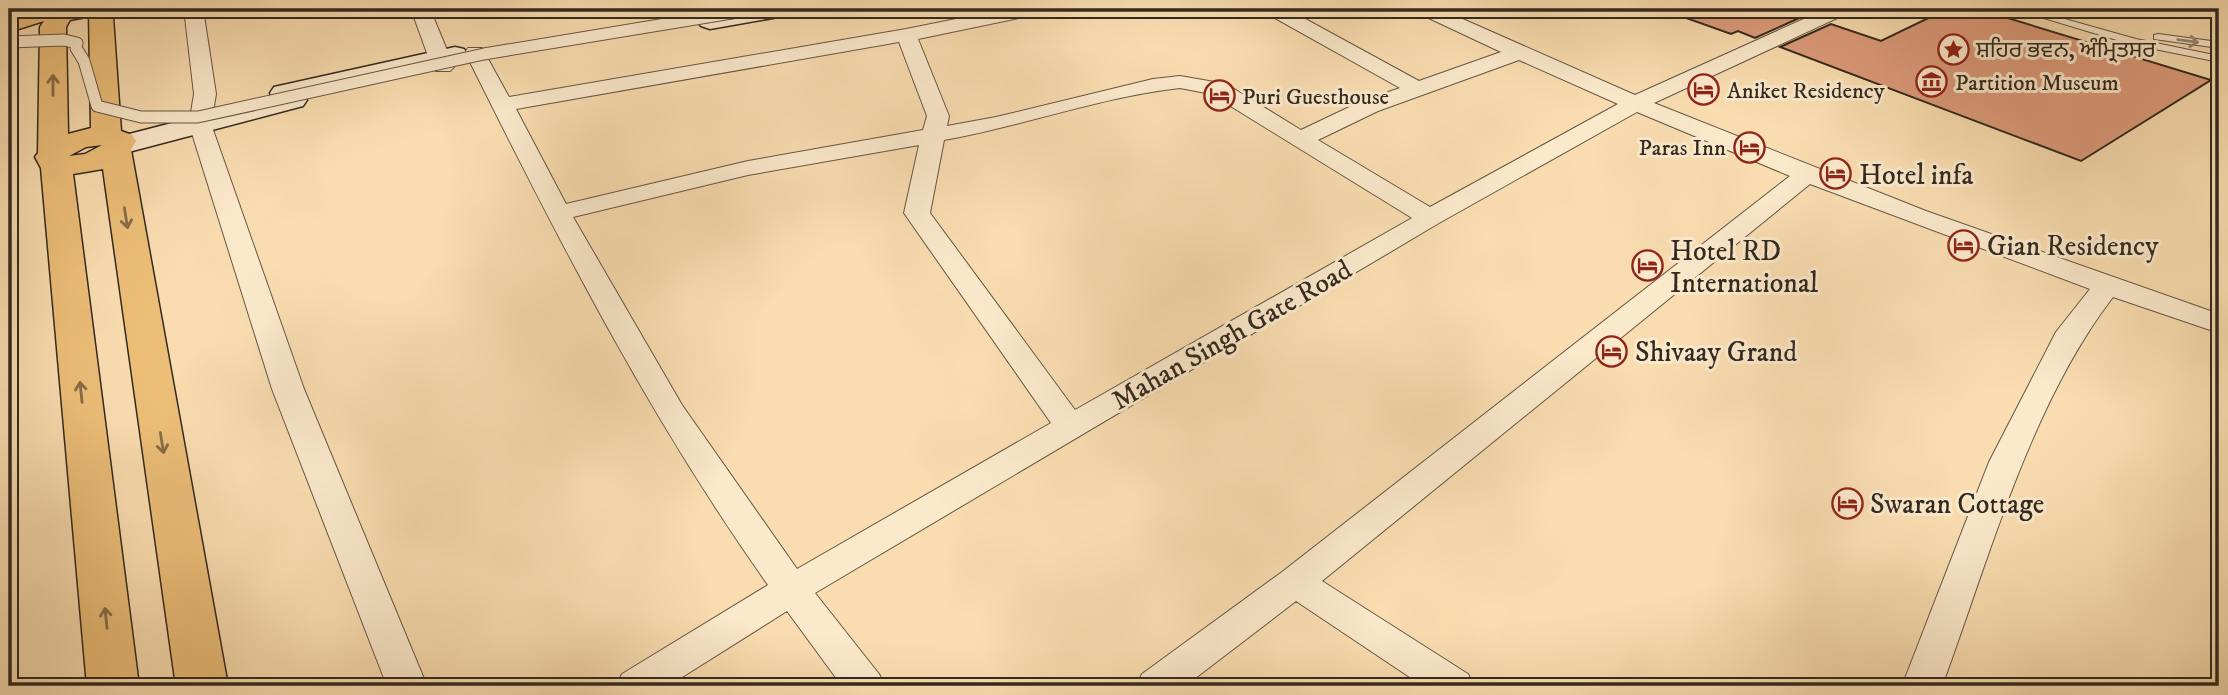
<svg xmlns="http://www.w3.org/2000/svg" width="2228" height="695" viewBox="0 0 2228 695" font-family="'IM FELL DW Pica','Noto Sans Gurmukhi',serif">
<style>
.building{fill:#dd9b7b;stroke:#32291f;stroke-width:2}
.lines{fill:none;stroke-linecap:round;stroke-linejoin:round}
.lane-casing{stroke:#645643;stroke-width:2}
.street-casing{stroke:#645643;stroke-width:2}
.secondary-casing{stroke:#32291f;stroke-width:3}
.primary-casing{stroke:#32291f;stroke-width:3}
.lane{fill:#fbe9cc;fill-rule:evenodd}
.street{fill:#fbe9cc;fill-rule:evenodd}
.secondary{fill:#fbe9cc;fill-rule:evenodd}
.primary{fill:#ecbe78;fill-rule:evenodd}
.lane-bridge-casing{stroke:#645643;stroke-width:13;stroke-linecap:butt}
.lane-bridge{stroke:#fbe9cc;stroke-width:11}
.oneway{stroke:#968976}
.oneway2{stroke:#866c47}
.labels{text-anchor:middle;stroke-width:6;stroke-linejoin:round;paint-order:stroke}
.far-poi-label{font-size:23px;fill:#32291f;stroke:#fbe9cc;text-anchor:start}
.poi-label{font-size:28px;fill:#32291f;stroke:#fbe9cc;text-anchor:start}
.street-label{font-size:28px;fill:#32291f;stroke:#fbe9cc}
</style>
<rect width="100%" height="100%" fill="#f9ddb0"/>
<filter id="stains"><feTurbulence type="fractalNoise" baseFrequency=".00286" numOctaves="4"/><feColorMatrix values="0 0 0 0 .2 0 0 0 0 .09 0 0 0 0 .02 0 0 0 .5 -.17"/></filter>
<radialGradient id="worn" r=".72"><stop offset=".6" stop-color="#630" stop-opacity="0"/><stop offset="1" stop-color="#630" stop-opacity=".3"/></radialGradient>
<g class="building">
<polygon points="1670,9 1791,9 1806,15 1755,38 1738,31 1731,34 1669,12"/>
<polygon points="1947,9 1978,9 2211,80 2081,161 1780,47 1831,24 1881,41"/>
</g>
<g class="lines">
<defs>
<g id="lane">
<polygon points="2014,9 2029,9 2136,39 2219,56 2219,62 2130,44"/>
<polygon points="2158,34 2219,42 2219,48 2154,39 2154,35"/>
</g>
<g id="street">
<polygon points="9,9 20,9 17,13 9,15"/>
<polygon points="184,9 203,9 216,94 211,124 304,389 427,686 387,686 272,389 189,124 194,94"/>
<polygon points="411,9 430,9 454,67 450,71 436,71 432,67"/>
<path d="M 1006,9 L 1043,9 L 1033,15 L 918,39 L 949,116 L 947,126 L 996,117 L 1153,79 L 1180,76 L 1226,84 L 1301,130 L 1362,101 L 1400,88 L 1266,13 L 1264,9 L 1287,9 L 1419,81 L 1501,52 L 1418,13 L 1415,9 L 1440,9 L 1635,95 L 1826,9 L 1850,9 L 1848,13 L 1654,103 L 1926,211 L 2219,314 L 2219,333 L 2113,297 C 2030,405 1989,559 1942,686 L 1902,686 L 1989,462 L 2056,332 L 2090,289 L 1810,184 L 1322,581 L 1468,674 L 1474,686 L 1423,686 L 1296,601 L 1185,686 L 1136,686 L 1142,674 L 1282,572 L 1790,176 L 1637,112 L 1439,223 L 815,593 L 879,674 L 885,686 L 842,686 L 787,611 L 668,686 L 616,686 L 622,674 L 768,585 C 647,414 558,239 465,52 L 468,48 L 482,48 L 509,97 L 906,29 ZM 899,42 L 927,116 L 923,130 L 748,161 L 566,204 L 516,109 ZM 1519,60 L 1618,104 L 1430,207 L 1318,140 L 1378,111 ZM 1180,88 L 1211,94 L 1412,218 L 1075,410 L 930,213 L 944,140 C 1023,126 1100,97 1180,88 ZM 919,145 L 904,213 L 1051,423 L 797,569 L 682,405 L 573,217 L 748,175 Z"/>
</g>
<g id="secondary">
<polygon points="739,9 796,9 793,14 784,16 710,29 701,26 697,21 701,16"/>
<polygon points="455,47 464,49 468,55 464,61 305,97 307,100 303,106 121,154 110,151 106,145 110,139 272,97 270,93 274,87"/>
</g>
<path id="primary" d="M 31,9 L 87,9 L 89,12 L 91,9 L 115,9 L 113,17 L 121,131 L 132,135 L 136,141 L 131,150 L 228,686 L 176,686 L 103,169 L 73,174 L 139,686 L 87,686 L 41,168 L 35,157 L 38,153 L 40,27 L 44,21 L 9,32 L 9,16 ZM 89,13 L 91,128 L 68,134 L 66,27 L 70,20 L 86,17 ZM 102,145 L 85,154 L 69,156 L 86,147 Z"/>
</defs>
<use href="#lane" class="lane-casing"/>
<use href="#street" class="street-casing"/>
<use href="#secondary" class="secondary-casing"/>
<use href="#primary" class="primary-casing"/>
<use href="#lane" class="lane"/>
<use href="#street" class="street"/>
<use href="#secondary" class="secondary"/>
<use href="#primary" class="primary"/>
<defs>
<polyline id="lane-bridge" points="9,42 64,40 77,43 76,48 84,61 97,106 141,117 198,117 484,54 756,9"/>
</defs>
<use href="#lane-bridge" class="lane-bridge-casing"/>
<use href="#lane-bridge" class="lane-bridge"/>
</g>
<defs><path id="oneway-shaft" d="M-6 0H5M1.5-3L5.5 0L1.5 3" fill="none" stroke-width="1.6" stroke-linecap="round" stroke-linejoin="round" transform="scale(1.75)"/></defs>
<use class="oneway" href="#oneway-shaft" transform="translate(2188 41) rotate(8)"/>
<g class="oneway2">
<use href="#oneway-shaft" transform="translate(53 85) rotate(-90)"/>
<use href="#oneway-shaft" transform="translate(126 218) rotate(81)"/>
<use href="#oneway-shaft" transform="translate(81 392) rotate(-96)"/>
<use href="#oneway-shaft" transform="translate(162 443) rotate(81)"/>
<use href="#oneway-shaft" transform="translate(106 618) rotate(-96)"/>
</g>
<defs>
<symbol id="sight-ring" viewBox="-11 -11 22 22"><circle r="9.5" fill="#fbe9cc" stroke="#8f2418" stroke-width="1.5"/><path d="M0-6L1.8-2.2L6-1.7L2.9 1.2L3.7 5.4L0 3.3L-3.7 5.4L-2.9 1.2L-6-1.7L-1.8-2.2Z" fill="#8f2418"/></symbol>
<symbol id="museum-ring" viewBox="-11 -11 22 22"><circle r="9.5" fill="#fbe9cc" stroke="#8f2418" stroke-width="1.5"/><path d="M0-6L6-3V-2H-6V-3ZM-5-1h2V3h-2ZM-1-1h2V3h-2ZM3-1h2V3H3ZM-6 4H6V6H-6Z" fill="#8f2418"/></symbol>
<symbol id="hotel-ring" viewBox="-11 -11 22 22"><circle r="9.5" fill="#fbe9cc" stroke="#8f2418" stroke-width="1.5"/><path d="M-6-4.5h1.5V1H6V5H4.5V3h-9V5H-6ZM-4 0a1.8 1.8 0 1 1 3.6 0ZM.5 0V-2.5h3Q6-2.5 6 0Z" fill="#8f2418"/></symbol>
</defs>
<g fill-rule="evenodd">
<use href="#sight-ring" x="1936" y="32" width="35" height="35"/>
<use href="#museum-ring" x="1914" y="64" width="35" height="35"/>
<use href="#hotel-ring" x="1686" y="72" width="35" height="35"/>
<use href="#hotel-ring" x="1202" y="78" width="35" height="35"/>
<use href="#hotel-ring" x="1732" y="130" width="35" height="35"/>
<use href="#hotel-ring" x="1818" y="156" width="35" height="35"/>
<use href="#hotel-ring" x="1946" y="228" width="35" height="35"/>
<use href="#hotel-ring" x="1630" y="248" width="35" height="35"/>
<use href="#hotel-ring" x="1594" y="334" width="35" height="35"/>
<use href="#hotel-ring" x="1830" y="486" width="35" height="35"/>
</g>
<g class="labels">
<g class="far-poi-label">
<text x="1976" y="57">ਸ਼ਹਿਰ ਭਵਨ, ਅੰਮ੍ਰਿਤਸਰ</text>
<text x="1955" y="90">Partition Museum</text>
<text x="1727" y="98">Aniket Residency</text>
<text x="1242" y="104">Puri Guesthouse</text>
<text x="1726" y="155" text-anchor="end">Paras Inn</text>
</g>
<g class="poi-label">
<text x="1859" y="184">Hotel infa</text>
<text x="1987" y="255">Gian Residency</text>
<text x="1670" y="260">Hotel RD<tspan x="1670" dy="32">International</tspan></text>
<text x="1635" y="361">Shivaay Grand</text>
<text x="1870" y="513">Swaran Cottage</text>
</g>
<g class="street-label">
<text transform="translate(1231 334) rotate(-30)" y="10">Mahan Singh Gate Road</text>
</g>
</g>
<rect width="2228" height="695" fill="none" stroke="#f9ddb0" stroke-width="35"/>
<rect x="10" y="10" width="2207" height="674" fill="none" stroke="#32291f" stroke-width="3.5"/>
<rect x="18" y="18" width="2193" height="660" fill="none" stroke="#32291f" stroke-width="2"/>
<rect width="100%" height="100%" filter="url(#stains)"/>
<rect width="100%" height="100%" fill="url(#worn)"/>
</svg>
